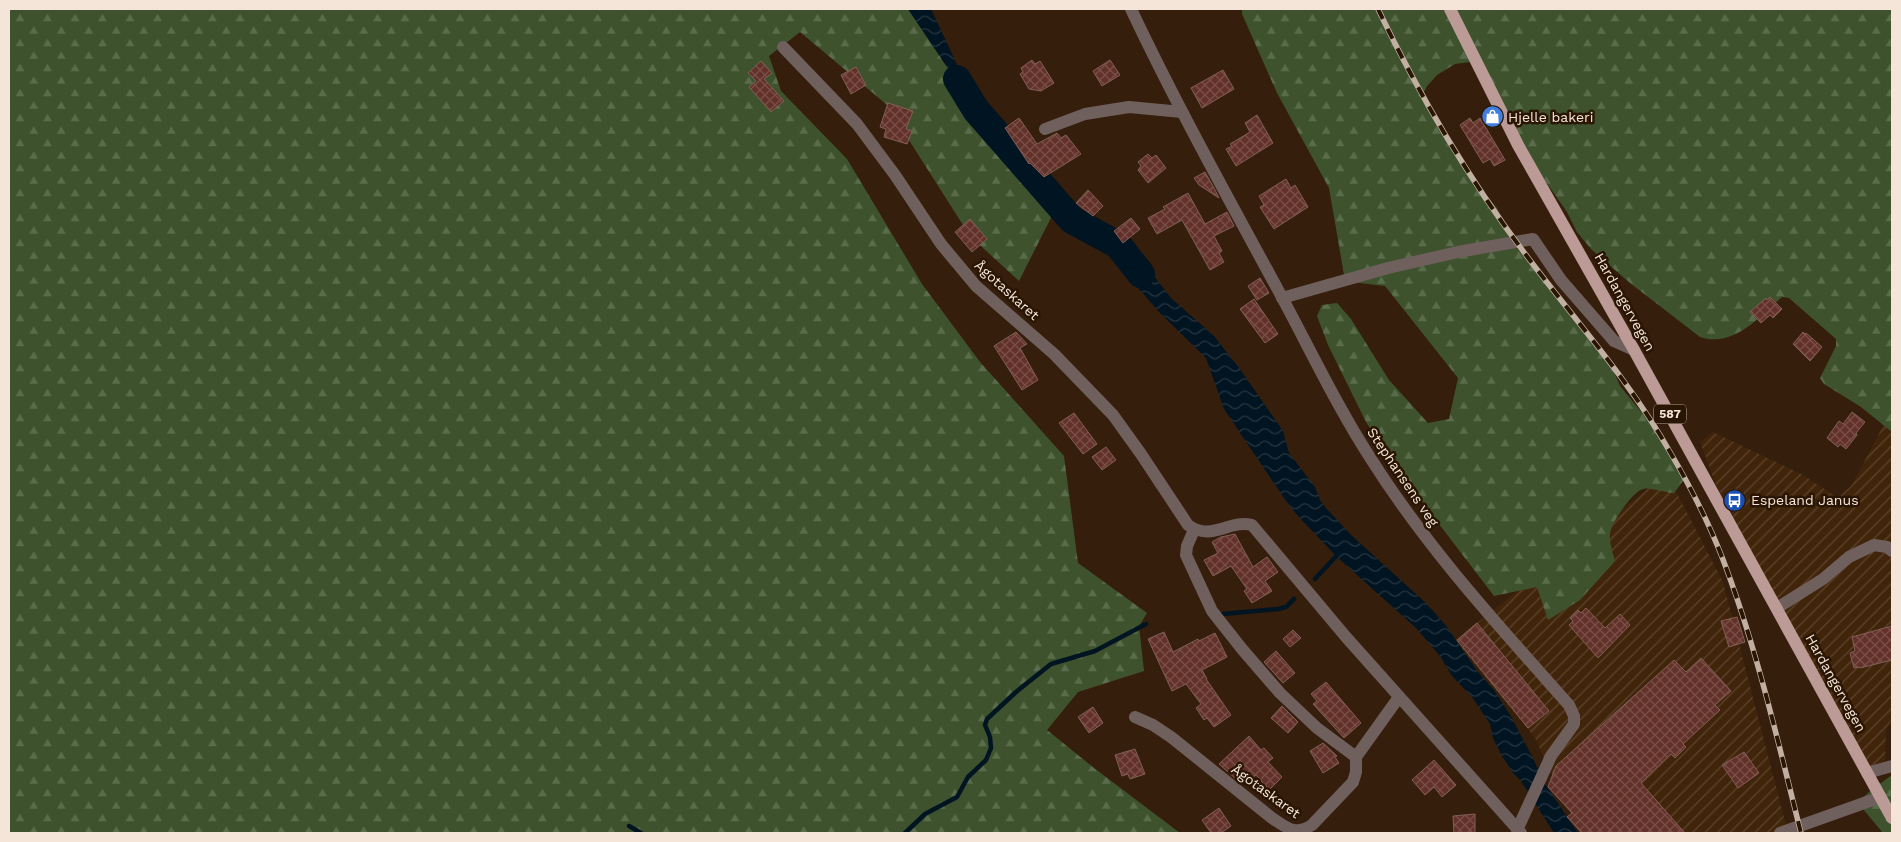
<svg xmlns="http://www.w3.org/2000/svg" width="1901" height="842" viewBox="0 0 1901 842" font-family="'Work Sans',sans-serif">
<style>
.industrial{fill:url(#industrial-furrows)}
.forest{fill:url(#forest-firs)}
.water{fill:url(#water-waves)}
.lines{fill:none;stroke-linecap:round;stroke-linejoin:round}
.stream{stroke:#001421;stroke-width:4.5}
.river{stroke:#001421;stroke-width:28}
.building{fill:url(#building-cross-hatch);stroke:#815f58}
.minor{stroke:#70605d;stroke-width:12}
.major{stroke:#bc9b96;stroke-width:12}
.rail-casing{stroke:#c1afa1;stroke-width:5.5}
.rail{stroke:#2a1503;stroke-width:4;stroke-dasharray:11;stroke-linecap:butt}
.labels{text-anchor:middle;stroke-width:5;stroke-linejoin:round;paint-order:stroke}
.shield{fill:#2a1503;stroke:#b8a799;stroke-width:1}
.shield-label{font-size:12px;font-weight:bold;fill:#f5e5d9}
.poi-label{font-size:14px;fill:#f5e5d9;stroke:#2a1503;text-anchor:start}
.street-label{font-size:14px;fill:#f5e5d9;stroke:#2a1503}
</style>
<defs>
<pattern id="industrial-furrows" width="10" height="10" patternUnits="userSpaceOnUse" patternTransform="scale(1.25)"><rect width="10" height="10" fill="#41250b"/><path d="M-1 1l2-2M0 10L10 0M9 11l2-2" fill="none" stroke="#5d442e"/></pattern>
<pattern id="forest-firs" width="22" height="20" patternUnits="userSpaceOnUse" patternTransform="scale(1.25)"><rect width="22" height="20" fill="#3e532d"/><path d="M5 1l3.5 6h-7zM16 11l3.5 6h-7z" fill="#5a6c4b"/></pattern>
<pattern id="water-waves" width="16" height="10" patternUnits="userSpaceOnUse" patternTransform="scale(1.25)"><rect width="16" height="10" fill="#001421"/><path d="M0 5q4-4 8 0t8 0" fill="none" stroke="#263641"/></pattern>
<pattern id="building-cross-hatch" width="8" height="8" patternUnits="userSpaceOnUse" patternTransform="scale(1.25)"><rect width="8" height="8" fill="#623129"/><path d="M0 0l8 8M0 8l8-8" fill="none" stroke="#794f47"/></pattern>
</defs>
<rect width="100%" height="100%" fill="#351e0b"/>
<g class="industrial">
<polygon points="1884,424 1892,432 1892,720 1886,729 1885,760 1867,773 1730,522 1700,442 1713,432 1803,475 1838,498 1852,485"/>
<polygon points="1667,474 1723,582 1788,833 1580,833 1535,738 1455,640"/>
</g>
<g class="forest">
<polygon points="9,9 908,9 976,110 1058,204 1019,281 970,236 886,104 800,32 769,56 781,91 847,159 922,284 980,362 1064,456 1078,563 1147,613 1139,626 1144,671 1078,692 1047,730 1094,768 1180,833 9,833"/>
<path d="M 1242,9 L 1892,9 L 1892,432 L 1861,407 L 1824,384 L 1820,378 L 1836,346 L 1836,339 L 1789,298 L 1782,297 C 1759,317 1734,348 1700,337 L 1630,283 L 1591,249 L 1577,232 L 1567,212 L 1532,162 L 1470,62 L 1455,64 L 1437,75 L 1427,86 L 1424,92 L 1427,107 L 1443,126 L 1466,173 L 1497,208 L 1512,243 L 1569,307 L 1603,352 L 1611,365 L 1620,386 L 1656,430 L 1670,456 L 1684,474 L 1683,481 L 1674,493 C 1664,493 1652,487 1643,489 C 1633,491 1610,524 1610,534 C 1609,543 1613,553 1615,561 L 1580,600 L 1548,620 L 1537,587 L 1494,596 L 1410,486 L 1366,422 L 1328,345 L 1317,316 L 1322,305 L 1337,303 L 1351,319 L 1389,380 L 1428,423 L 1449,419 L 1458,378 L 1385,286 L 1342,281 L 1345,280 L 1329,188 L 1277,93 L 1242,14 Z"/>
<polygon points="1892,775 1892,833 1883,833 1858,803 1870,791"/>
</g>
<g class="water">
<polygon points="908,9 931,9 954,58 976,110"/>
<polygon points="1118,245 1133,254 1147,267 1171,298 1214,336 1240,369 1283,431 1289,453 1315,487 1320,500 1325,507 1351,535 1427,604 1447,627 1478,672 1494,690 1510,715 1533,758 1543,781 1578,833 1554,833 1521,781 1513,773 1502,756 1493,738 1490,724 1472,697 1452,676 1440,656 1416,628 1337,557 1297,515 1286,501 1224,409 1206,358 1159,312 1120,267"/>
</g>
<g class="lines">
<g class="stream">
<polyline points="1315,579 1340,552"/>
<polyline points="1223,614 1278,609 1286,607 1294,599"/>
<polyline points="629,826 641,833"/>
<polyline points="905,833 925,814 957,797 968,777 986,760 991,748 990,737 985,725 987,719 1016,692 1051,664 1095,651 1146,624"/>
</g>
<polyline class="river" points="957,79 976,110 1072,220 1118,245 1141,274"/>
</g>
<g class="building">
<polygon points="1032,60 1035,64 1040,61 1054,83 1041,91 1029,89 1020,74 1023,72 1021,68"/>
<polygon points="1110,60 1120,75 1102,86 1093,71"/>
<polygon points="761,61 772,73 764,79 784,101 771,112 749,87 756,81 748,73"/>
<polygon points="856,67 866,85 851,94 841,75"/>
<polygon points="1223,70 1234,89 1202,108 1191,88"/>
<polygon points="888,103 913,111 906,129 912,131 907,144 884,137 886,129 880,127"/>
<polygon points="1257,115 1273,143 1236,166 1226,149 1232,146 1230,144 1250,132 1245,123"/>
<polygon points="1019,118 1037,144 1057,133 1061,138 1066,135 1081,154 1044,177 1030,163 1029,164 1005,128"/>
<polygon points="1470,118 1473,123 1480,118 1505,160 1494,166 1490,159 1483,163 1460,125"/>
<polygon points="1148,154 1152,158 1156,155 1166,168 1148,183 1138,170 1141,166 1138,162"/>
<polygon points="1205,172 1214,188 1219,198 1199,185 1194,178"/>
<polygon points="1286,179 1291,188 1295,185 1308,207 1274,229 1260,207 1264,205 1259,196"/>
<polygon points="1088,190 1103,206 1093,216 1076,203"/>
<polygon points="1188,193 1205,224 1227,212 1234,226 1214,236 1222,251 1219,253 1224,262 1210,270 1182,220 1157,234 1148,218 1165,209 1163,207"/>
<polygon points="1131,218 1140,229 1123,243 1114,231"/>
<polygon points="970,219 987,239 972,252 955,232"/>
<polygon points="1260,278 1269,293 1257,300 1248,286"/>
<polygon points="1770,297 1782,309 1773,318 1770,315 1761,323 1750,312 1766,298 1767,300"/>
<polygon points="1254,299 1278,334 1265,343 1240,309"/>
<polygon points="1016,332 1027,344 1020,348 1038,380 1022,390 994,346"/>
<polygon points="1803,332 1805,334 1806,333 1822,347 1810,361 1793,344"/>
<polygon points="1852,412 1865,422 1856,433 1857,435 1846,449 1840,444 1838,447 1827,438 1839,421 1843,424"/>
<polygon points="1074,413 1097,444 1083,454 1059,423"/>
<polygon points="1106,447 1116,460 1102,470 1092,457"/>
<polygon points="1235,534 1253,567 1267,557 1278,572 1265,581 1272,591 1252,603 1244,591 1247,589 1231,566 1213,576 1204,560 1218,553 1212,542 1221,537"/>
<polygon points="1586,608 1605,628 1620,614 1630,625 1598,658 1569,625 1573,621 1570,618 1578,610 1581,613"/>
<polygon points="1737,617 1745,642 1729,647 1721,621"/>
<polygon points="1477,623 1549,711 1528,728 1457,640"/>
<polygon points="1892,626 1892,660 1860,668 1859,667 1854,668 1850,653 1855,651 1852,637"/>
<polygon points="1293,630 1301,638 1290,647 1283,639"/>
<polygon points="1164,632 1173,652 1198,639 1199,641 1215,633 1227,657 1202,670 1207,679 1206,679 1231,715 1214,727 1207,718 1204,720 1196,708 1201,704 1186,684 1172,691 1148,639"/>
<polygon points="1276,651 1295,673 1283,683 1264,662"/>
<polygon points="1701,658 1731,691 1715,705 1720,710 1683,744 1686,747 1675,758 1671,754 1641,783 1685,833 1582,833 1567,817 1572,813 1548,787 1556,766 1674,660 1686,672"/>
<polygon points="1326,682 1361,723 1344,738 1313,704 1317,701 1311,694"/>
<polygon points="1282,706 1298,722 1288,733 1271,718"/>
<polygon points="1093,707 1103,723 1089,733 1078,717"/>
<polygon points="1249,736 1261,750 1264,748 1273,758 1268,762 1282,777 1269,790 1256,775 1251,779 1244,772 1236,779 1219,764"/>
<polygon points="1323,743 1337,756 1335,757 1339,763 1323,773 1310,751"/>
<polygon points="1135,749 1145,774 1130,779 1128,774 1122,776 1115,755"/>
<polygon points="1744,752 1759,773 1738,788 1722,765"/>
<polygon points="1434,760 1456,785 1442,797 1434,787 1425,795 1412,780"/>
<polygon points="1219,808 1231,826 1221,833 1211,833 1202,820"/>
<polygon points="1475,814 1475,833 1454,833 1453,816"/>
</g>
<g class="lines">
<g class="minor">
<path d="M 1131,9 C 1176,104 1227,196 1277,288 C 1308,345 1336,405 1371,459 C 1428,549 1498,625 1569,705 L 1574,716 L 1574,724 L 1551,756 L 1517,830"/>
<path d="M 783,47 L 857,124 L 895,175 L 941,244 L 976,286 L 1054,354 L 1113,415 L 1141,454 L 1188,525 C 1211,542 1230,519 1252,525 L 1346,637 L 1521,833"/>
<polyline points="1045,129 1085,114 1129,107 1182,112"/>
<polyline points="1282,298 1388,268 1458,252 1533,239 1561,280 1614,341 1634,350"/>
<polyline points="1194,530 1187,546 1186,555 1212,611 1242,649 1280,693 1317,728 1356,757"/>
<polyline points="1777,608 1823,579 1849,557 1874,545 1887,547 1892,551"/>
<path d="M 1135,717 L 1153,725 L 1171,737 L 1272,818 C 1287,828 1295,836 1312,825 L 1353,782 L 1356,772 L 1356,757 L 1399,697"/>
<polyline points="1867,773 1892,766"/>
<polyline points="1780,833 1881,797"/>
</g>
<polyline class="major" points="1450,9 1518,145 1634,350 1892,818"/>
<defs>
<path id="rail" d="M 1378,9 C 1419,95 1468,178 1526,255 C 1574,319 1630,381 1670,452 C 1690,486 1708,521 1722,557 C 1756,645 1778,742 1801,833"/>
</defs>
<use href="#rail" class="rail-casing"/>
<use href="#rail" class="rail"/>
</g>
<defs>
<symbol id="shop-disc" viewBox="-11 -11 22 22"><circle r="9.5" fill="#3f7fe0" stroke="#2a1503"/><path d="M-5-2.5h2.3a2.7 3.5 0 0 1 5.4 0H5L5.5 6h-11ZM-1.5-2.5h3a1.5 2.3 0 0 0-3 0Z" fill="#fff"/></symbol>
<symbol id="bus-disc" viewBox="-11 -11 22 22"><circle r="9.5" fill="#1a4fb4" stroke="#2a1503"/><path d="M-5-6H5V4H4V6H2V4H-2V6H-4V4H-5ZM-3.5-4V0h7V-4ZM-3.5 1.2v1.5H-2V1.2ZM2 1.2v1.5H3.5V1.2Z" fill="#fff"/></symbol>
</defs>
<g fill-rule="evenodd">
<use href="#shop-disc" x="1480" y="104" width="25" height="25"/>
<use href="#bus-disc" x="1722" y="488" width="25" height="25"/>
</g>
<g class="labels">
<rect class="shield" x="1654" y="404.5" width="32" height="19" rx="4"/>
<g class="shield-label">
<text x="1670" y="418">587</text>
</g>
<g class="poi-label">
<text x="1508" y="122">Hjelle bakeri</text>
<text x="1751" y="505">Espeland Janus</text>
</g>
<g class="street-label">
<text transform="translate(1007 290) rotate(42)" y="5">Ågotaskaret</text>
<text transform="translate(1625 302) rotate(61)" y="5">Hardangervegen</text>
<text transform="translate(1403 477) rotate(56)" y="5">Stephansens veg</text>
<text transform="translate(1836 683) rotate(61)" y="5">Hardangervegen</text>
<text transform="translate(1266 791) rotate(36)" y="5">Ågotaskaret</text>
</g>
</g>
<rect width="1901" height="842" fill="none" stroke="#f5e5d9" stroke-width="20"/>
</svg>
